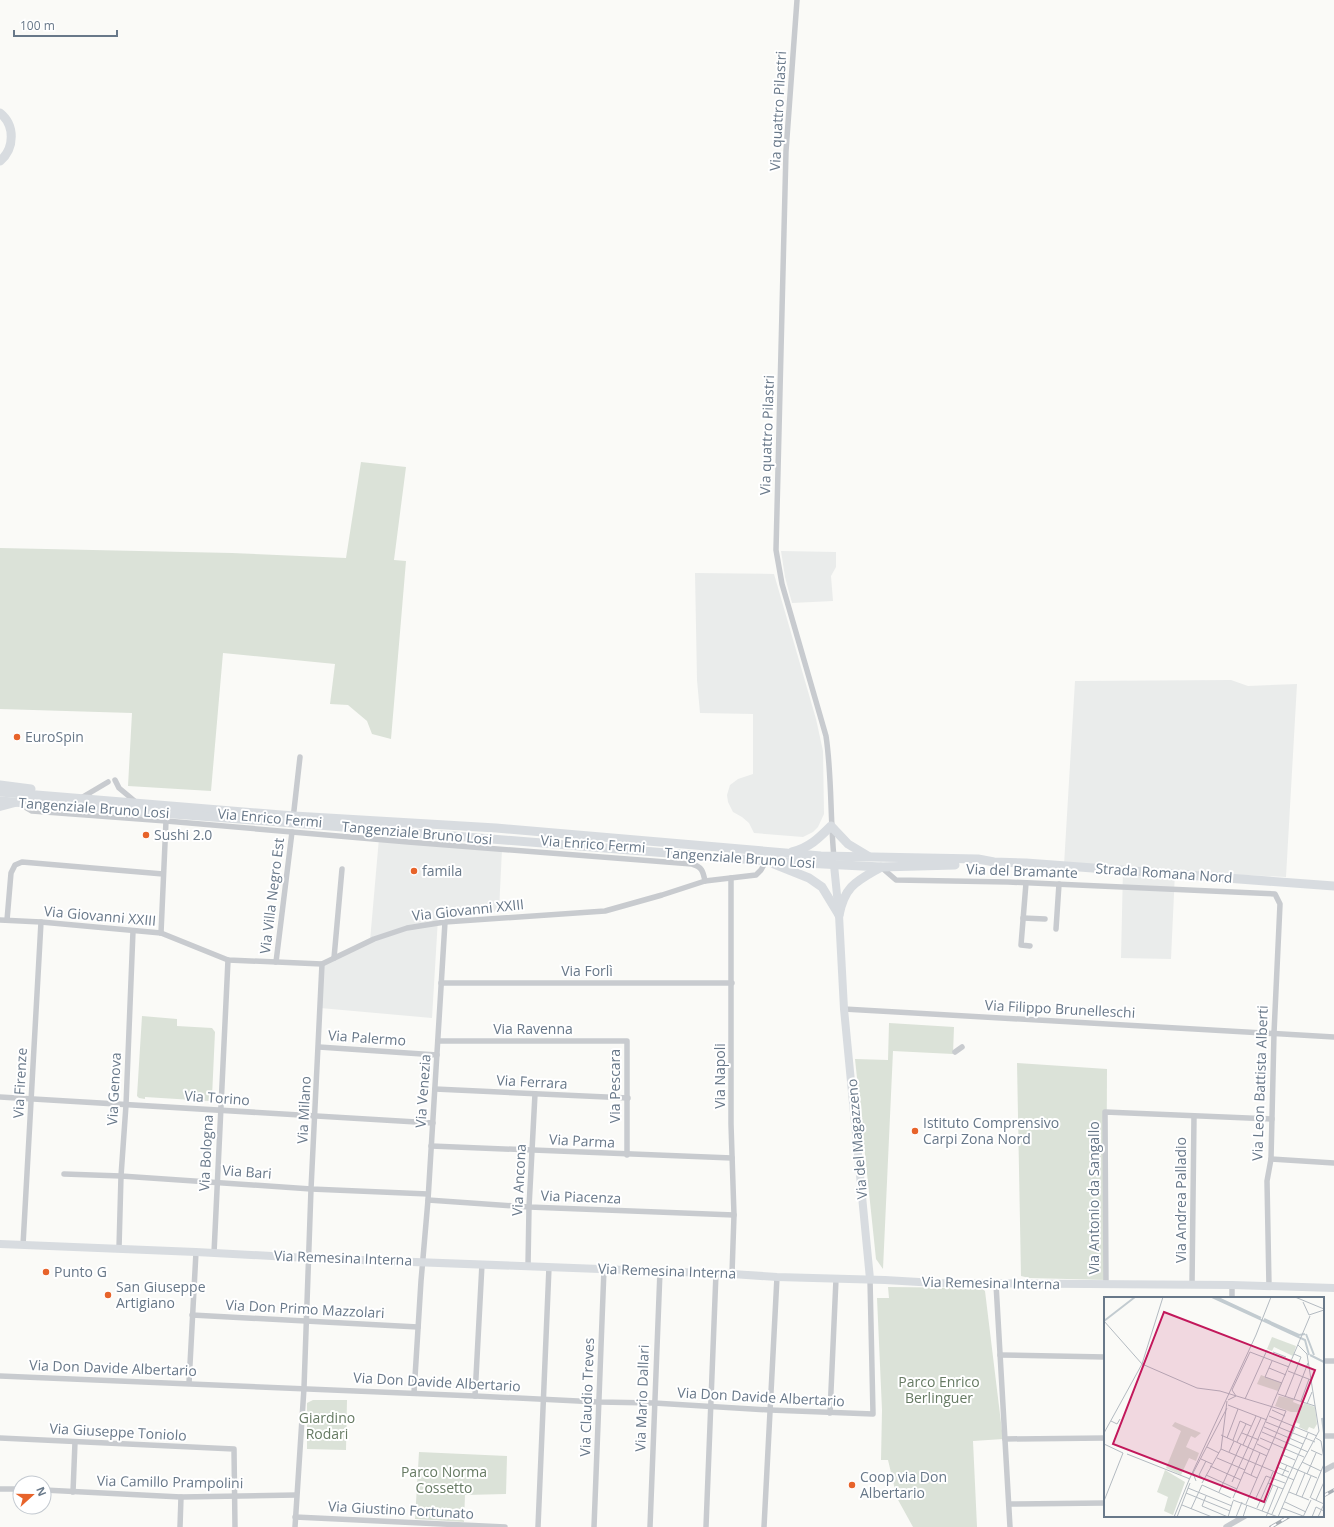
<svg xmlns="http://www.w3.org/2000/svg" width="1334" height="1527" viewBox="0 0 1334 1527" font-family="'Open Sans',sans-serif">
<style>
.built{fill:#eaeceb}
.green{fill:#dbe2d8}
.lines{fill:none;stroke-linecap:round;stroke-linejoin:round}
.street{stroke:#c8cbcf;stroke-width:5.5}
.secondary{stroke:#d8dce0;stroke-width:8}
.primary{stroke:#d8dce0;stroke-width:9}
.rail-casing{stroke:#a8aeb4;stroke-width:3.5}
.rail{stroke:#fff;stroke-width:2;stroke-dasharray:6;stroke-linecap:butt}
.poi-dot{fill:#e7632a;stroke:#fff;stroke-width:1.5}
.labels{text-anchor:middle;stroke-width:4;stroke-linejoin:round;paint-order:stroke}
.street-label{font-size:14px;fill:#687889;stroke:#fff}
.poi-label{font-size:14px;fill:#687889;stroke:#fff;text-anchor:start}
.park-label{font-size:14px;fill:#667a63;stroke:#fff}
.inset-river{fill:none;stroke:#c2cbd0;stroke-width:2}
.inset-road{fill:none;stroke:#b3bac1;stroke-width:1}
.view{fill:#c2185b;fill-opacity:0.15;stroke:#c2185b;stroke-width:2}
.inset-edge{fill:none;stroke:#687889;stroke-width:2}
</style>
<rect width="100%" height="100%" fill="#fafaf7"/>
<g class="built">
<polygon points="781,551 836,552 836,567 831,576 833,601 792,603 785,577"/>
<polygon points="695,573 774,574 816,719 823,751 824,814 818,827 813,832 803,837 754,833 749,823 742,817 733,812 728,802 727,795 730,785 738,779 753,774 753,714 700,713 697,680"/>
<polygon points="1231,680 1248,686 1297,684 1286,877 1175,872 1171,959 1121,958 1123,869 1064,865 1075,681"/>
<polygon points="379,838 502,849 499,911 438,918 432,1018 320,1008 324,965 370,941"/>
</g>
<g class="green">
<polygon points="361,462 406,467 394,560 406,561 391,739 372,734 367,721 348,705 330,704 335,664 223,653 211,791 128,786 132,713 0,709 0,548 232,553 346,558"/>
<polygon points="142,1016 177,1019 177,1026 212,1028 215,1032 212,1097 209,1101 145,1097 145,1099 139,1098 137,1096"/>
<polygon points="889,1023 954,1027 953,1054 893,1051 883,1269 876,1259 855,1059 888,1060"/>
<polygon points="1017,1063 1107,1069 1106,1280 1029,1278 1021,1276"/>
<polygon points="888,1287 981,1288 985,1291 1003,1439 973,1441 977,1527 913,1527 897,1498 888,1460 881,1460 882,1410 877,1298 889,1298"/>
<polygon points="313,1400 347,1400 346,1450 307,1449 307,1403"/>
<polygon points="419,1452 507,1456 506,1494 465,1495 464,1522 415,1519"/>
</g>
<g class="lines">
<g class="street">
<path d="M 797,0 L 786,151 L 776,550 L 782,584 L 826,736 C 832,776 830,817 834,858"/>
<polyline points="115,780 119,788 137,803"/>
<polyline points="81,798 108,782"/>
<path d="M 20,804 L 32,811 L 166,821 L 408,842 L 692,864 C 702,867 703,871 705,881"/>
<polyline points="293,819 300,757"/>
<polyline points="881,867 896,880 1008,882 1275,894 1280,904 1274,1033 1271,1159 1267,1181 1269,1286"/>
<polyline points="731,878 731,1124 734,1215 732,1274"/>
<polyline points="1026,883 1021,945 1030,946"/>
<polyline points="1023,918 1045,919"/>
<polyline points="0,920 41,922 161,933 228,960 322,964 374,939 407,928 445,922 605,911 662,895 705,881 756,875 761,870 766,861"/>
<polyline points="7,920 11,873 15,865 22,862 163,874"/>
<polyline points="1056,929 1059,884"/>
<polyline points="161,933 166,821"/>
<polyline points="334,958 342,869"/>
<polyline points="276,962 292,832"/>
<polyline points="441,983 732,983"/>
<polyline points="844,1009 1334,1037"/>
<polyline points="438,1041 627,1041 627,1155"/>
<polyline points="319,1047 437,1055"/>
<polyline points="955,1052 962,1047"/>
<polyline points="435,1089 628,1098"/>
<polyline points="0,1097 433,1123"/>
<polyline points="431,1146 732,1158"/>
<polyline points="1271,1159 1334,1163"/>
<polyline points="64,1174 121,1176 311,1189 428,1194"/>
<polyline points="428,1200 529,1207 734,1215"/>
<polyline points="23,1245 41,922"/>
<polyline points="119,1248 121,1176 126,1105 133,931"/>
<polyline points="214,1253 228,960"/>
<polyline points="528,1266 529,1207 535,1094"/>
<polyline points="996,1284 1010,1527"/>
<polyline points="1106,1284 1105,1112 1272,1119"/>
<polyline points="1192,1285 1194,1116"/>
<polyline points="1232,1298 1232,1285"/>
<polyline points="192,1315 418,1327"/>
<polyline points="1000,1355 1105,1357"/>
<polyline points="1323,1361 1334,1361"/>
<polyline points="0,1376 475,1396 598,1402 654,1403 770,1410 873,1414 870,1279"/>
<polyline points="189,1383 196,1252"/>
<polyline points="414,1393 421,1281 428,1200 445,922"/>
<polyline points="475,1396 482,1264"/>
<polyline points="830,1413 836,1279"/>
<polyline points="1323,1436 1334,1436"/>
<polyline points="0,1438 234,1449 235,1527"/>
<polyline points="1005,1439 1105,1438"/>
<polyline points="1323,1471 1334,1465"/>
<polyline points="0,1489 20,1489"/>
<polyline points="44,1490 181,1497 296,1495"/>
<polyline points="73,1492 75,1442"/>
<polyline points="1010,1504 1105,1503"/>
<polyline points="295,1517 505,1527"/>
<polyline points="180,1527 181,1497"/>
<polyline points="295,1527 304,1388 311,1189 322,964"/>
<polyline points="538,1527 549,1267"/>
<polyline points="594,1527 604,1269"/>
<polyline points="650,1527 660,1271"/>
<polyline points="706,1527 716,1273"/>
<polyline points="764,1527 777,1277"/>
<polyline points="1226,1527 1245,1516"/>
</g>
<g class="secondary">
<polyline points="0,807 15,803"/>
<polyline points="834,865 839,915 844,1009 870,1279"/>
<polyline points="0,1244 196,1252 308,1258 732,1274 777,1277 885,1280 936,1283 1232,1285 1334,1288"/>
</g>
<g class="primary">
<path d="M 0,113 C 15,125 15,148 0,161"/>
<polyline points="0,785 31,789"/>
<polyline points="0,792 294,816 496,828 821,856 978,859 994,862 1026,863 1334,886"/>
<polyline points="0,801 293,823 766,861 881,867 955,865"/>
<path d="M 792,852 C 809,848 819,838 831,826 L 848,844 L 868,856"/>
<polyline points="774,864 809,878 822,887 839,915"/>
<path d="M 839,915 C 845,885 857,881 881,867"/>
</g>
<defs>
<g id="rail">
<polyline points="1323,1496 1334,1490"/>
<polyline points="1271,1527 1290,1516"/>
</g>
</defs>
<use href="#rail" class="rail-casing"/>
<use href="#rail" class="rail"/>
</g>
<g class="poi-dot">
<circle cx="17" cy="737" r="4"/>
<circle cx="146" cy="835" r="4"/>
<circle cx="414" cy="871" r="4"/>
<circle cx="915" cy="1131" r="4"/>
<circle cx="46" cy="1272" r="4"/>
<circle cx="108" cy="1295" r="4"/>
<circle cx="852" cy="1485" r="4"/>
</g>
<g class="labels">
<g class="street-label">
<text transform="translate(778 111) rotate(-87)" y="5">Via quattro Pilastri</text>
<text transform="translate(767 435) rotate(-88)" y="5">Via quattro Pilastri</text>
<text transform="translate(94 808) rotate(4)" y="5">Tangenziale Bruno Losi</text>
<text transform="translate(270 818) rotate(5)" y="5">Via Enrico Fermi</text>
<text transform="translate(417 833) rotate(5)" y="5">Tangenziale Bruno Losi</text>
<text transform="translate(593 844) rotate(4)" y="5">Via Enrico Fermi</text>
<text transform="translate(740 858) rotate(4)" y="5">Tangenziale Bruno Losi</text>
<text transform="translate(1022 871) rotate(2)" y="5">Via del Bramante</text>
<text transform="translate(1164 873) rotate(4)" y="5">Strada Romana Nord</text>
<text transform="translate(272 896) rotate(-83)" y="5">Via Villa Negro Est</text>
<text transform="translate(468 910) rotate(-6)" y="5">Via Giovanni XXIII</text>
<text transform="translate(100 916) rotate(5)" y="5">Via Giovanni XXIII</text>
<text x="587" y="976">Via Forlì</text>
<text transform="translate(1060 1009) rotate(3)" y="5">Via Filippo Brunelleschi</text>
<text x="533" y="1034">Via Ravenna</text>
<text transform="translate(367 1038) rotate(4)" y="5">Via Palermo</text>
<text transform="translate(720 1076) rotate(-90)" y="5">Via Napoli</text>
<text transform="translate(532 1082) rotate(3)" y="5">Via Ferrara</text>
<text transform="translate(20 1083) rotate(-87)" y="5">Via Firenze</text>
<text transform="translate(1260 1083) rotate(-88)" y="5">Via Leon Battista Alberti</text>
<text transform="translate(615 1086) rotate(-90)" y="5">Via Pescara</text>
<text transform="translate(114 1089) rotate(-87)" y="5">Via Genova</text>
<text transform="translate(423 1091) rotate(-86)" y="5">Via Venezia</text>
<text transform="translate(217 1098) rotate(4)" y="5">Via Torino</text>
<text transform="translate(304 1110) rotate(-87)" y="5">Via Milano</text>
<text transform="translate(857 1139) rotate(-95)" y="5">Via del Magazzeno</text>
<text transform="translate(582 1141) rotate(3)" y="5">Via Parma</text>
<text transform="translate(206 1153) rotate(-87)" y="5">Via Bologna</text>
<text transform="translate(247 1172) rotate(4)" y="5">Via Bari</text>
<text transform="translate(519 1180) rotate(-87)" y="5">Via Ancona</text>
<text transform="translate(581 1197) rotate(2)" y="5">Via Piacenza</text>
<text transform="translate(1094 1198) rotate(-90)" y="5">Via Antonio da Sangallo</text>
<text transform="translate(1181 1200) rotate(-90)" y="5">Via Andrea Palladio</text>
<text transform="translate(343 1258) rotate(2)" y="5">Via Remesina Interna</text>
<text transform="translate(667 1271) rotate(2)" y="5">Via Remesina Interna</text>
<text transform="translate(991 1283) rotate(1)" y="5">Via Remesina Interna</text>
<text transform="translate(305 1309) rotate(3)" y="5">Via Don Primo Mazzolari</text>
<text transform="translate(113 1368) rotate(2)" y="5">Via Don Davide Albertario</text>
<text transform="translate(437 1382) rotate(3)" y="5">Via Don Davide Albertario</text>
<text transform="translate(587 1397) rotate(-88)" y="5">Via Claudio Treves</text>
<text transform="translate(761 1397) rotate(3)" y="5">Via Don Davide Albertario</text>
<text transform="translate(642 1398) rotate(-88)" y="5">Via Mario Dallari</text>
<text transform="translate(118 1432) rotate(3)" y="5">Via Giuseppe Toniolo</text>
<text transform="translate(170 1482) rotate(1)" y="5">Via Camillo Prampolini</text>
<text transform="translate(401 1510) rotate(3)" y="5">Via Giustino Fortunato</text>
</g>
<g class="poi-label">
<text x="25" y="742">EuroSpin</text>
<text x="154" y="840">Sushi 2.0</text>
<text x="422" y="876">famila</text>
<text x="923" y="1128">Istituto Comprensivo<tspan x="923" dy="16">Carpi Zona Nord</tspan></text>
<text x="54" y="1277">Punto G</text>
<text x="116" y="1292">San Giuseppe<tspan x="116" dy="16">Artigiano</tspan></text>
<text x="860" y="1482">Coop via Don<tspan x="860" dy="16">Albertario</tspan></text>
</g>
<g class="park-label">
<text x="939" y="1387">Parco Enrico<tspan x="939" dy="16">Berlinguer</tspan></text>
<text x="327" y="1423">Giardino<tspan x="327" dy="16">Rodari</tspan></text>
<text x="444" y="1477">Parco Norma<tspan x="444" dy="16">Cossetto</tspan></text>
</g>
</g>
<g transform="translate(1104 1297)">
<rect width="220" height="220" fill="#fafaf7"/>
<path d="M 168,40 L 192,49 L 189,59 L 170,50 L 168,54 L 163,52 ZM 157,78 L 178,86 L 174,94 L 153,87 ZM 175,99 L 190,102 L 189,105 L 199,109 L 200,106 L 211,110 L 213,127 L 210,132 L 205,130 L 203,134 L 195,130 L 196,127 L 191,125 L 195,115 L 187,115 L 171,109 ZM 71,125 L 97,136 L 91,141 L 87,139 L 82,150 L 95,156 L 92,164 L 85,161 L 77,178 L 62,171 L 77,134 L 68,129 ZM 61,173 L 81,185 L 69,218 L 60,214 L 64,200 L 53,195 Z" fill="#dbe2d8"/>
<path class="inset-river" d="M 108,0 L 201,43 L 205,58M 112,0 L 157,21M 160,22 L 195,38 L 201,37M 0,24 L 31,0M 202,37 L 210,58M 206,58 L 220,65M 218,121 L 220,136"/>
<path class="inset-road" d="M 191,0 L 220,12M 199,5 L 205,18 L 220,13M 0,24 L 38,67 L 93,91 L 116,94 L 182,114 L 142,207M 169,55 L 182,60M 168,64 L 161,80 L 178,86M 165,71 L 182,78M 184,74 L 207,83M 128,93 L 146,55 L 185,70M 174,97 L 211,109M 181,100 L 197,60 L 190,57M 141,102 L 163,53M 190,102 L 204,66M 124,103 L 132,99 L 128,93M 197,104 L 205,82M 203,107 L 208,95M 124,108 L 163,123M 168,113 L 181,119M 165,119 L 213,139M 7,124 L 13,127 L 16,122M 162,125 L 211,145M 160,130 L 199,147M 158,135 L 204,155M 0,136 L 38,67 L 59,0M 138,136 L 155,143M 117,138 L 163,159M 123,141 L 134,112M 156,141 L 200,160M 212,141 L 217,144 L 220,162M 129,143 L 136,124 L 147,129M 133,145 L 142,127M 0,147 L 19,156M 153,147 L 165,153M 139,148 L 152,119M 103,150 L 115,156M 144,150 L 157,121M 117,152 L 190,183M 207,153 L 218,158M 125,155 L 130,144M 23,157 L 86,182M 179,158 L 191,163M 113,161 L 141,173M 97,162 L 108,167M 175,165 L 213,181M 198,165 L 217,174M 106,169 L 137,183M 173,170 L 185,175M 140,175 L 153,181M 171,176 L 191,130M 203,177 L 212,156M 102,178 L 133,192M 147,178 L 156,156M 178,179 L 183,168M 100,182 L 95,178 L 102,164M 92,184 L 89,176 L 123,111M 128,185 L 144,150M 98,186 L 117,152 L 123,104M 164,186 L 179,192M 98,188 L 127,201M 84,191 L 128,209M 115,195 L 137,147M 185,195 L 205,203M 82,196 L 126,214M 192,198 L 201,176M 102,199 L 98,209 L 124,220M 198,200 L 207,179M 129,201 L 206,19M 206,201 L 220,167M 207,201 L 220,207M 129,203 L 174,220M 151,203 L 162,179 L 181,186M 212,203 L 220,185M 0,204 L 19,156M 181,205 L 202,215M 78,208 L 108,220M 153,211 L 169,175M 178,211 L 199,219M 87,212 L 98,188M 158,214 L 169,188M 168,217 L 204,136M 70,220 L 85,183 L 152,38 L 167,0M 73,220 L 86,186M 124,220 L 129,204M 132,220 L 138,205M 139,220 L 143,208M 162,220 L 174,190M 174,220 L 194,173 L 215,134 L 203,57 L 194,48M 199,220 L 207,203M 208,220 L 212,210 L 220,214M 214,220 L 220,207"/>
<path class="view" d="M 60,15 L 211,73 L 160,205 L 9,147 Z"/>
<rect width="220" height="220" class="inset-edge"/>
</g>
<g transform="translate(32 1495) rotate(69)"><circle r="19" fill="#ffffff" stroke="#c3c9d0"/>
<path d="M0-3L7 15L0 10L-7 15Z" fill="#e7632a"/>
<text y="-6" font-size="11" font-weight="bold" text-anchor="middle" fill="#687889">N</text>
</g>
<path d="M14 30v6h103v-6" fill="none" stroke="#687889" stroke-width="2"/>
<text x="20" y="30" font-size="12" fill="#687889" stroke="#ffffff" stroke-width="3" paint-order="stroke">100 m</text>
</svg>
